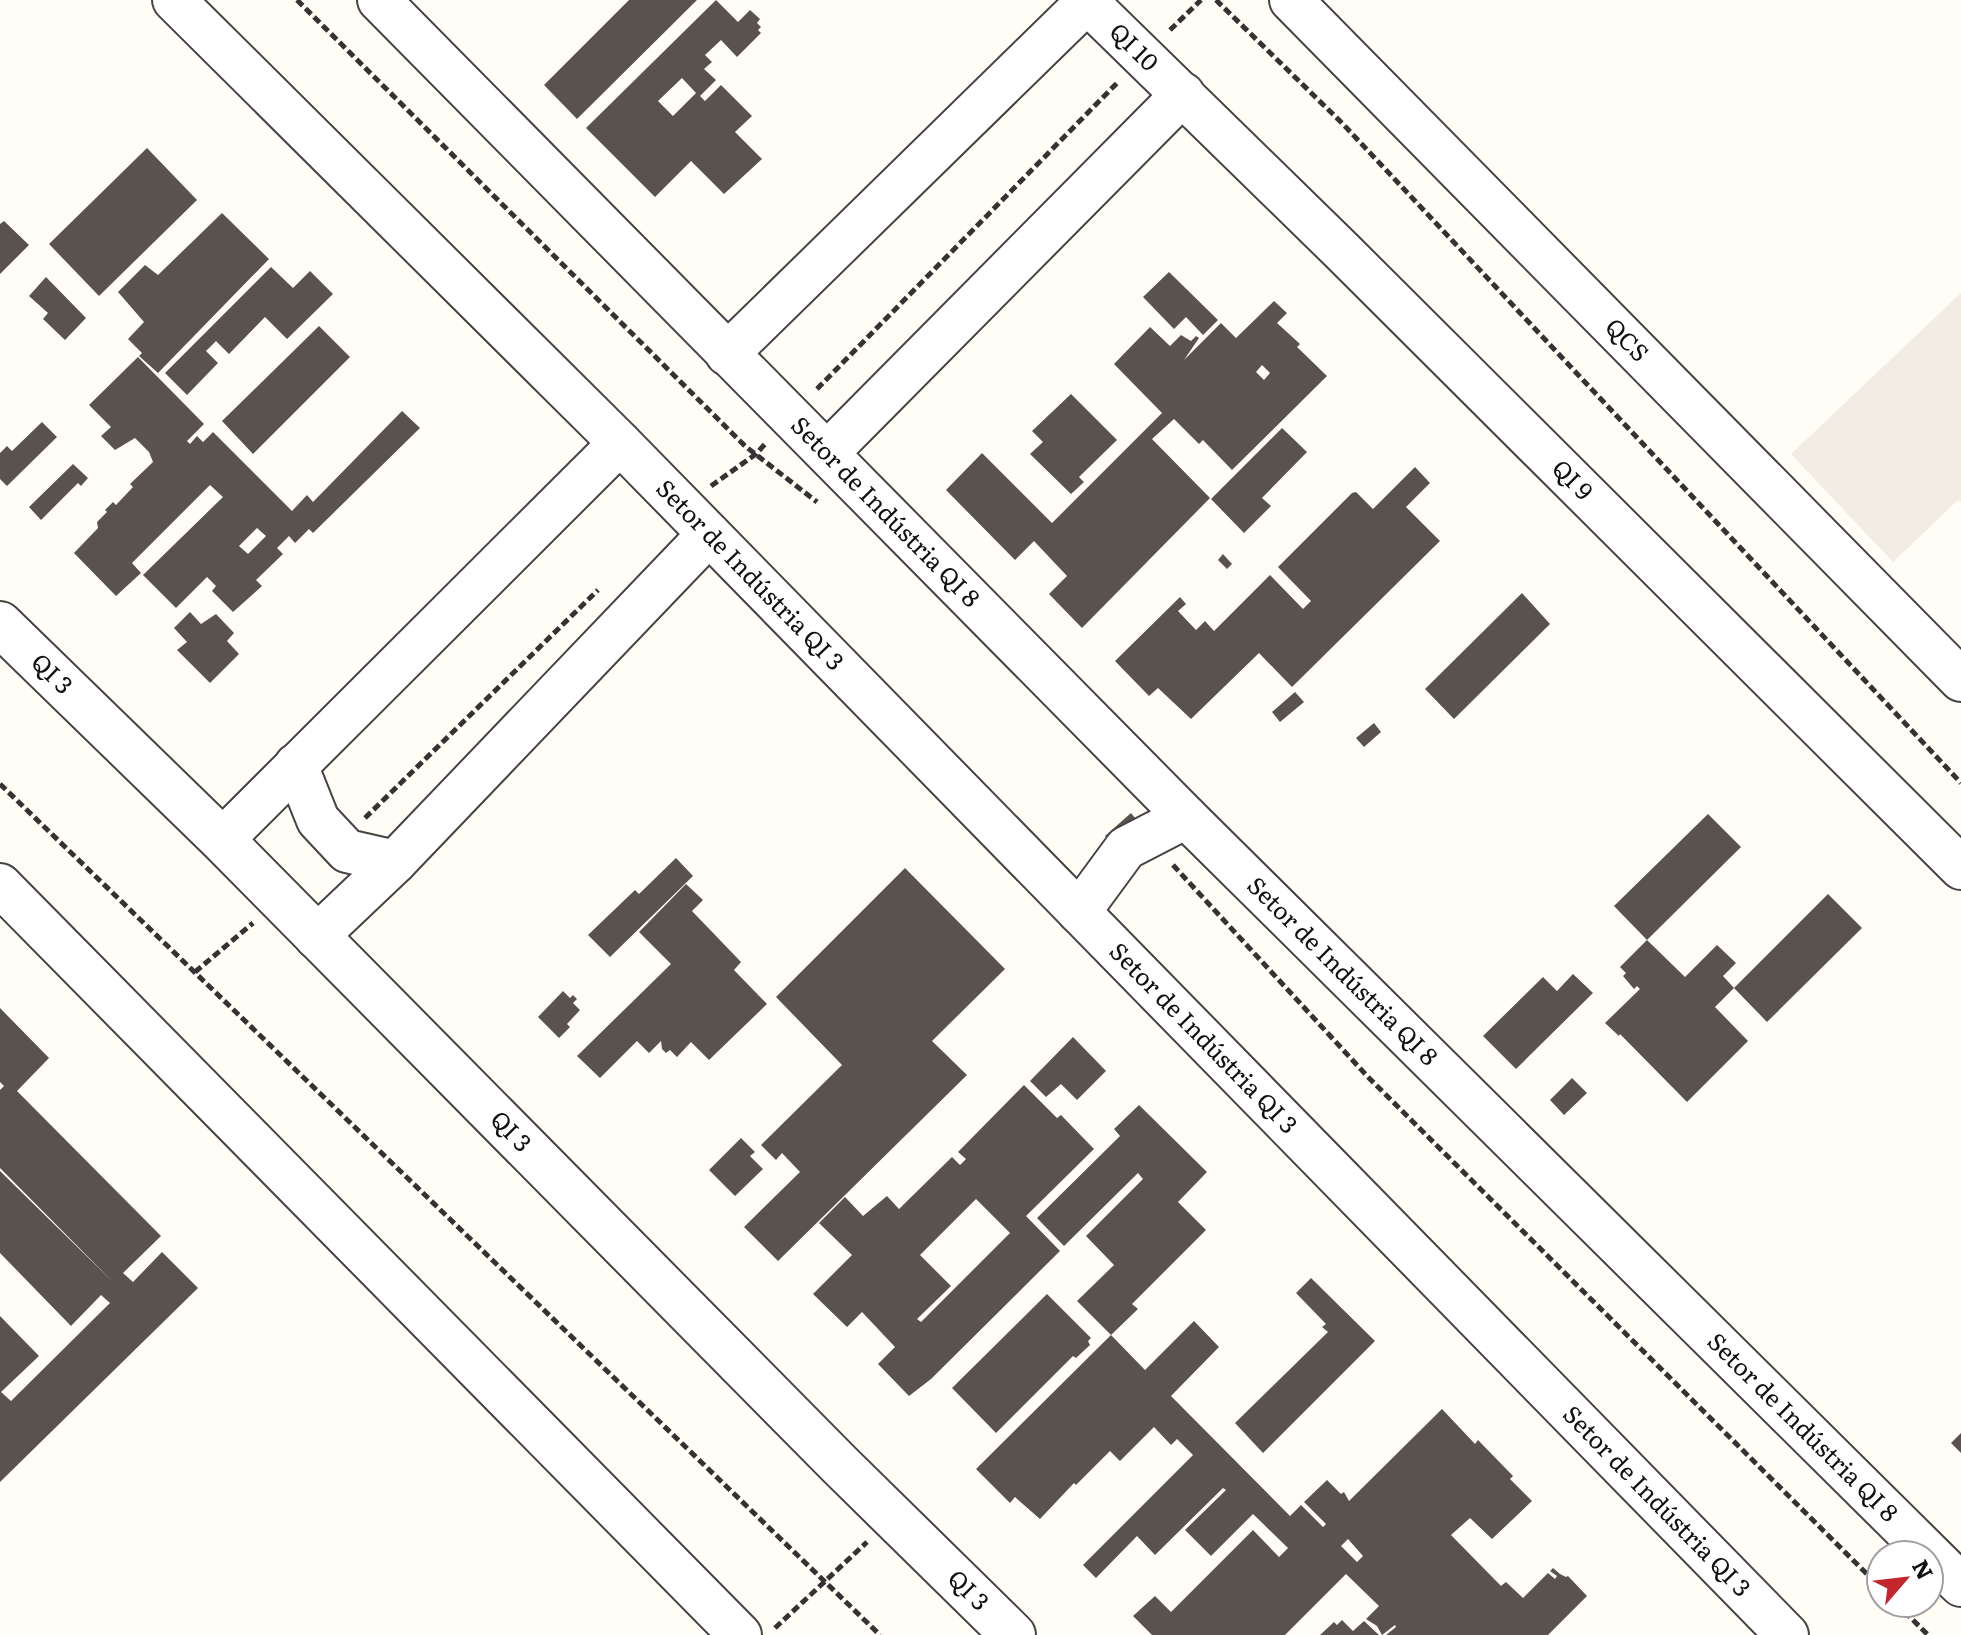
<svg xmlns="http://www.w3.org/2000/svg" width="1961" height="1635" viewBox="0 0 1961 1635" font-family="Literata,serif">
<style>
.plaza{fill:#f1ede2}
.building{fill:#5a524d;fill-rule:evenodd}
.lines{fill:none;stroke-linecap:round;stroke-linejoin:round}
.minor-casing{stroke:#444;stroke-width:46}
.tertiary-casing{stroke:#444;stroke-width:48}
.path{stroke:#333;stroke-width:5;stroke-dasharray:8 4;stroke-linecap:butt}
.minor{stroke:#fff;stroke-width:42}
.tertiary{stroke:#fff;stroke-width:44}
.labels{text-anchor:middle;stroke-width:8;stroke-linejoin:round;paint-order:stroke}
.street-label{font-size:24px;fill:#111;stroke:#fff}
</style>
<rect width="100%" height="100%" fill="#fffdf5"/>
<polygon class="plaza" points="1961,293 1961,502 1958,500 1893,562 1791,454"/>
<g class="building">
<polygon points="629,0 697,0 577,119 544,85"/>
<path d="M 716,0 L 738,22 L 750,10 L 760,19 L 757,23 L 761,27 L 758,30 L 761,33 L 737,57 L 721,40 L 705,55 L 712,62 L 704,69 L 716,80 L 700,96 L 705,101 L 721,85 L 752,116 L 735,132 L 762,159 L 724,194 L 691,161 L 655,197 L 586,128 ZM 682,78 L 696,93 L 673,116 L 658,101 Z"/>
<polygon points="147,148 197,200 99,296 49,244"/>
<polygon points="222,213 269,259 158,373 139,356 142,353 128,339 144,322 118,292 145,265 158,275"/>
<polygon points="4,221 29,245 0,274 0,224"/>
<polygon points="271,267 293,288 310,271 333,294 287,339 265,317 229,354 216,341 206,351 218,363 187,395 165,373"/>
<polygon points="1169,272 1218,320 1203,335 1186,317 1174,329 1143,297"/>
<polygon points="46,277 86,318 65,340 43,319 48,313 29,296"/>
<path d="M 1274,301 L 1287,313 L 1277,323 L 1300,344 L 1297,347 L 1327,376 L 1232,470 L 1203,440 L 1199,444 L 1174,419 L 1152,439 L 1210,498 L 1082,628 L 1049,594 L 1067,576 L 1034,541 L 1015,560 L 946,490 L 982,453 L 1052,523 L 1162,413 L 1114,364 L 1150,327 L 1170,346 L 1181,335 L 1191,341 L 1196,336 L 1199,338 L 1184,360 L 1221,323 L 1236,338 ZM 1262,365 L 1270,373 L 1264,380 L 1256,372 Z"/>
<polygon points="319,326 350,357 253,454 222,421"/>
<path d="M 138,357 L 204,424 L 187,441 L 190,444 L 197,436 L 203,442 L 213,432 L 292,511 L 307,495 L 313,502 L 402,411 L 420,428 L 313,533 L 309,529 L 295,543 L 289,536 L 277,548 L 283,554 L 256,580 L 262,586 L 233,612 L 212,591 L 216,586 L 207,577 L 176,608 L 143,575 L 223,497 L 210,485 L 132,563 L 141,573 L 116,596 L 74,553 L 98,528 L 97,522 L 107,512 L 105,510 L 113,502 L 116,505 L 133,487 L 130,484 L 153,462 L 149,452 L 135,438 L 115,450 L 101,436 L 111,427 L 89,405 ZM 257,528 L 266,536 L 248,554 L 239,546 Z"/>
<polygon points="1071,394 1117,440 1079,477 1084,482 1071,494 1030,454 1043,442 1032,431"/>
<polygon points="42,422 57,437 7,486 0,479 0,453 7,446 12,451"/>
<polygon points="1282,428 1307,452 1262,498 1271,506 1244,533 1211,499"/>
<polygon points="73,464 88,478 81,486 78,483 41,520 29,507"/>
<polygon points="1415,467 1430,483 1406,507 1440,541 1292,687 1259,653 1191,719 1158,688 1149,696 1115,661 1180,597 1186,604 1178,611 1196,630 1205,621 1214,631 1270,575 1303,609 1311,601 1278,567 1352,493 1356,492 1373,509"/>
<polygon points="1223,554 1232,564 1227,569 1218,560"/>
<polygon points="1522,593 1550,624 1454,719 1425,689"/>
<polygon points="190,612 201,624 216,614 234,633 227,641 239,654 210,683 177,650 187,642 174,628"/>
<polygon points="1295,692 1304,702 1280,722 1272,712"/>
<polygon points="1374,723 1381,732 1364,747 1356,738"/>
<polygon points="1131,813 1140,824 1114,846 1105,836"/>
<polygon points="1708,814 1741,847 1647,940 1614,906"/>
<polygon points="676,858 693,876 610,957 588,935 635,890 639,894"/>
<polygon points="905,868 1005,969 932,1041 967,1075 778,1261 744,1227 800,1172 782,1153 776,1160 761,1145 842,1065 776,997"/>
<polygon points="686,884 703,900 692,911 741,962 734,970 767,1004 709,1060 691,1042 677,1057 670,1050 666,1053 662,1049 661,1041 649,1053 637,1041 600,1078 577,1056 671,964 639,932"/>
<polygon points="1828,894 1862,928 1767,1022 1734,988"/>
<polygon points="1647,940 1685,977 1717,945 1736,963 1723,976 1734,988 1715,1007 1748,1041 1687,1102 1620,1034 1619,1036 1605,1023 1640,989 1637,986 1634,989 1623,976 1626,973 1620,967"/>
<polygon points="1573,974 1593,993 1516,1069 1483,1036 1543,977 1557,991"/>
<polygon points="563,991 570,998 573,995 577,999 573,1003 580,1010 567,1024 570,1027 559,1038 538,1017"/>
<polygon points="0,1008 49,1058 17,1091 161,1236 123,1273 133,1282 162,1252 198,1288 0,1482 0,1316 39,1356 1,1392 11,1401 110,1303 101,1295 71,1326 0,1253 0,1171 112,1281 0,1168 0,1090 4,1086 0,1082"/>
<polygon points="1073,1037 1106,1071 1077,1100 1061,1084 1046,1097 1030,1081"/>
<polygon points="1572,1078 1587,1093 1564,1115 1550,1100"/>
<path d="M 1024,1085 L 1057,1118 L 1061,1115 L 1094,1149 L 1026,1216 L 1060,1251 L 931,1379 L 909,1396 L 878,1364 L 895,1347 L 862,1312 L 847,1327 L 813,1294 L 852,1255 L 819,1223 L 845,1197 L 863,1216 L 887,1196 L 899,1209 L 952,1157 L 960,1165 L 966,1159 L 958,1152 ZM 976,1199 L 1010,1233 L 921,1322 L 917,1319 L 951,1286 L 920,1255 Z"/>
<path d="M 1139,1105 L 1207,1172 L 1178,1202 L 1206,1230 L 1132,1304 L 1138,1309 L 1111,1335 L 1145,1370 L 1194,1321 L 1219,1347 L 1171,1396 L 1290,1516 L 1301,1505 L 1323,1527 L 1326,1524 L 1304,1502 L 1327,1480 L 1341,1494 L 1344,1492 L 1349,1501 L 1442,1409 L 1475,1444 L 1478,1440 L 1513,1476 L 1510,1479 L 1532,1501 L 1492,1539 L 1470,1518 L 1451,1535 L 1501,1586 L 1506,1582 L 1523,1598 L 1548,1573 L 1555,1579 L 1557,1576 L 1550,1571 L 1553,1568 L 1560,1574 L 1566,1577 L 1568,1576 L 1587,1596 L 1548,1635 L 1386,1635 L 1396,1627 L 1395,1625 L 1382,1635 L 1377,1626 L 1366,1619 L 1379,1606 L 1346,1574 L 1285,1635 L 1152,1635 L 1133,1616 L 1155,1596 L 1171,1612 L 1253,1530 L 1279,1557 L 1288,1548 L 1253,1514 L 1211,1556 L 1185,1530 L 1226,1490 L 1223,1488 L 1155,1555 L 1137,1536 L 1096,1578 L 1083,1565 L 1193,1455 L 1177,1439 L 1171,1445 L 1154,1427 L 1120,1461 L 1110,1451 L 1076,1485 L 1074,1483 L 1040,1519 L 1015,1497 L 1010,1503 L 976,1469 L 1111,1335 L 1077,1301 L 1114,1265 L 1086,1236 L 1143,1179 L 1138,1173 L 1064,1246 L 1037,1218 L 1120,1136 L 1114,1129 ZM 1348,1539 L 1363,1556 L 1357,1562 L 1341,1546 Z"/>
<polygon points="741,1138 755,1152 750,1156 763,1169 735,1196 709,1170"/>
<polygon points="1311,1278 1375,1341 1263,1453 1235,1423 1328,1332 1322,1327 1326,1324 1296,1293"/>
<polygon points="1047,1294 1091,1338 1088,1341 1090,1345 1076,1358 1073,1356 996,1433 952,1388"/>
<polygon points="1961,1433 1961,1453 1951,1443"/>
<polygon points="1342,1620 1353,1631 1364,1621 1379,1635 1320,1635 1334,1622 1337,1625"/>
</g>
<g class="lines">
<defs>
<g id="minor">
<path id="s1" d="M 174,0 L 620,443 L 1787,1635"/>
<path id="s2" d="M 379,0 L 1186,817 L 1961,1585"/>
<path id="s3" d="M 1085,0 L 1342,251 L 1961,868"/>
<path id="s4" d="M 1291,0 L 1961,680"/>
<polyline points="727,354 1087,2"/>
<polyline points="828,452 1183,94"/>
<polyline points="296,765 318,820 347,851 395,862"/>
<polyline points="222,840 620,443"/>
<polyline points="0,885 740,1635"/>
<polyline points="1079,912 1126,848 1186,817"/>
<polyline points="316,937 395,862 709,534"/>
</g>
<g id="tertiary">
<path id="s5" d="M 0,624 L 222,840 L 840,1465 L 1013,1635"/>
</g>
</defs>
<use href="#minor" class="minor-casing"/>
<use href="#tertiary" class="tertiary-casing"/>
<g class="path">
<polyline points="297,0 745,446 817,502"/>
<polyline points="1216,0 1342,123 1961,783"/>
<polyline points="1170,30 1201,0"/>
<polyline points="817,389 1118,82"/>
<polyline points="711,486 756,454 766,443"/>
<polyline points="0,784 880,1635"/>
<polyline points="365,818 598,590"/>
<polyline points="1173,865 1368,1077 1881,1588"/>
<polyline points="195,972 253,923"/>
<polyline points="1896,1603 1928,1635"/>
<polyline points="775,1628 867,1542"/>
</g>
<use href="#minor" class="minor"/>
<use href="#tertiary" class="tertiary"/>
</g>
<g class="labels">
<g class="street-label">
<text dy="8" stroke="none"><textPath href="#s3" startOffset="68">QI 10</textPath></text>
<text dy="8" stroke="none"><textPath href="#s4" startOffset="478">QCS</textPath></text>
<text dy="8" stroke="none"><textPath href="#s3" startOffset="684">QI 9</textPath></text>
<text dy="8" stroke="none"><textPath href="#s2" startOffset="720">Setor de Indústria QI 8</textPath></text>
<text dy="8" stroke="none"><textPath href="#s1" startOffset="814">Setor de Indústria QI 3</textPath></text>
<text dy="8" stroke="none"><textPath href="#s5" startOffset="72">QI 3</textPath></text>
<text dy="8" stroke="none"><textPath href="#s2" startOffset="1368">Setor de Indústria QI 8</textPath></text>
<text dy="8" stroke="none"><textPath href="#s1" startOffset="1462">Setor de Indústria QI 3</textPath></text>
<text dy="8" stroke="none"><textPath href="#s5" startOffset="720">QI 3</textPath></text>
<text dy="8" stroke="none"><textPath href="#s2" startOffset="2016">Setor de Indústria QI 8</textPath></text>
<text dy="8" stroke="none"><textPath href="#s1" startOffset="2110">Setor de Indústria QI 3</textPath></text>
<text dy="8" stroke="none"><textPath href="#s5" startOffset="1368">QI 3</textPath></text>
</g>
</g>
<g transform="translate(1905 1579) rotate(62)"><circle r="38" fill="#ffffff" stroke="#a0a0a0" stroke-width="2"/>
<path d="M0-6L14 30L0 20L-14 30Z" fill="#c4262e"/>
<text y="-12" font-size="22" font-weight="bold" text-anchor="middle" fill="#111111">N</text>
</g>
</svg>
